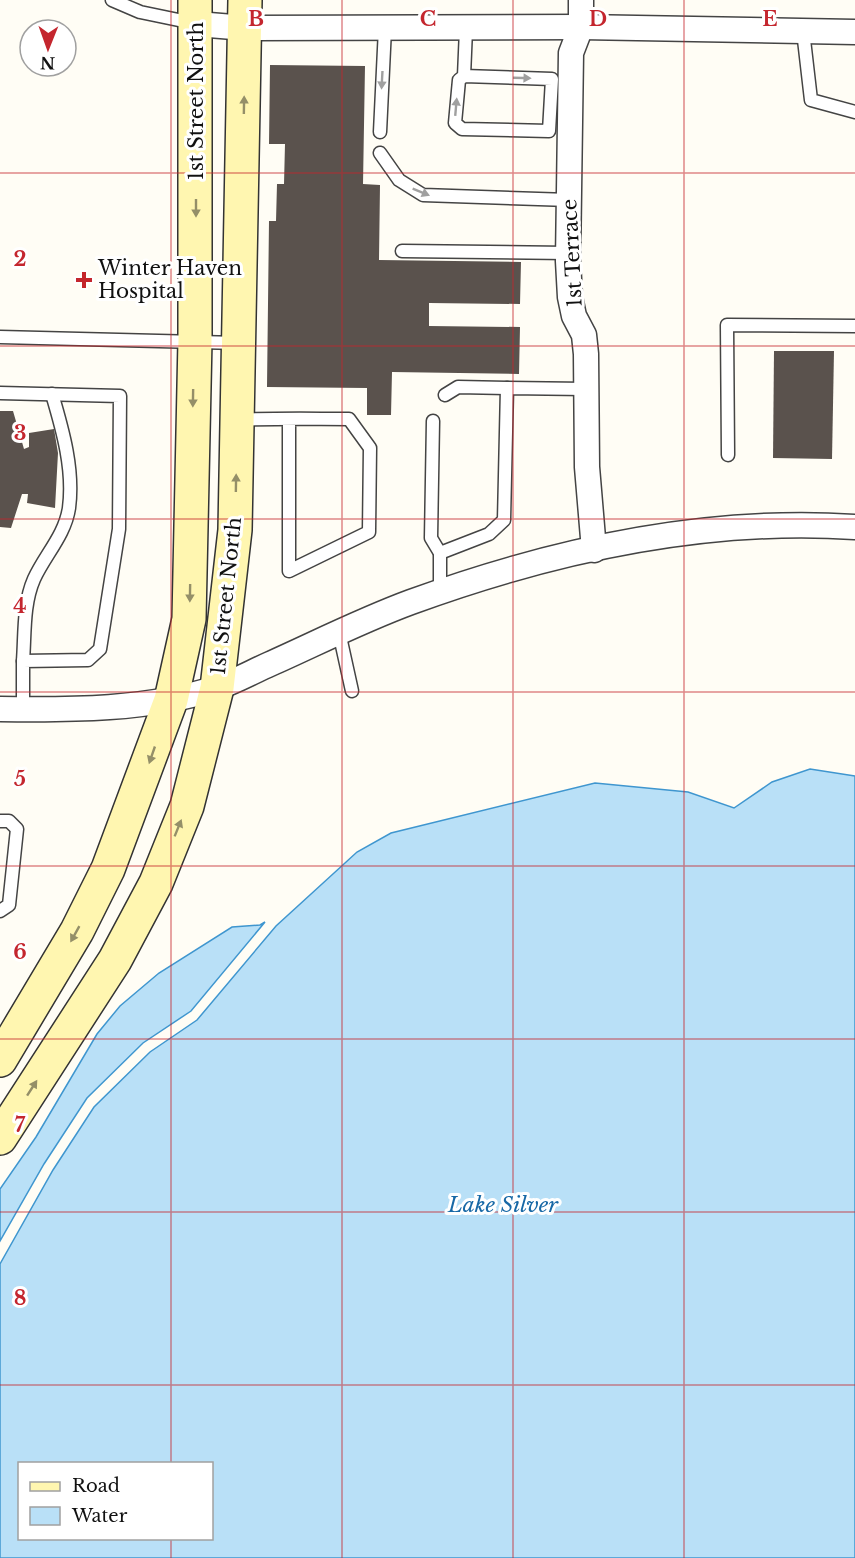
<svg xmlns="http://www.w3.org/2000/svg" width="855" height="1558" viewBox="0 0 855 1558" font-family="'Libre Baskerville',serif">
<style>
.water{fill:#b9e0f7;stroke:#3f96cf;stroke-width:1.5;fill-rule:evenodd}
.building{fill:#5a524d}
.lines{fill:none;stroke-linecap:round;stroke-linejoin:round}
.lane-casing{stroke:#444;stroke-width:15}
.street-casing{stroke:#444;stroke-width:27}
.secondary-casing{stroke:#333;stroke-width:36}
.lane{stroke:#fff;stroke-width:12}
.street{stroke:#fff;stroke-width:24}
.secondary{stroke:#fff6b0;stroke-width:33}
.oneway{fill:#a0a0a0}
.oneway2{fill:#948f68}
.grid{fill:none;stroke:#c4262e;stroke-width:1.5;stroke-opacity:0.55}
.poi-dot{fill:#c4262e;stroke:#fff;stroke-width:2}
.labels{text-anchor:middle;stroke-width:6;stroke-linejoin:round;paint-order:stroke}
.street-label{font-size:20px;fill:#111;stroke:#fff}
.poi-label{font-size:20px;fill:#111;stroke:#fff;text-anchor:start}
.water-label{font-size:21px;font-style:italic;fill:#1768a6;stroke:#fff}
.grid-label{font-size:20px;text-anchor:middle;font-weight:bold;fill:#c4262e;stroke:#fff;stroke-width:6;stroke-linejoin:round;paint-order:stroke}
</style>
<rect width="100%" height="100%" fill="#fffdf5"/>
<g class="water">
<path d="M 810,769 L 855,776 L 855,1558 L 0,1558 L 0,1264 L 53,1170 L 94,1107 L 150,1052 L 197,1020 L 276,926 L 357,852 L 391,833 L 595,783 L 688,792 L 734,808 L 772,782 ZM 20,1464 L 212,1464 L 212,1538 L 20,1538 Z"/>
<polygon points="265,922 191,1011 143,1043 87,1098 44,1164 0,1241 0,1189 36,1137 97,1034 120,1006 159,973 232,927 260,925"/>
</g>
<g class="building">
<polygon points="270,65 365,66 363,184 380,185 379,260 521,262 520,304 429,303 429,326 520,327 519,374 392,372 391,415 367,415 367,388 267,387 269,221 276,221 277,184 284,184 285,144 269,144"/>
<polygon points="774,351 834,351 832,459 773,458"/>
<polygon points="0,411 13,411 24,449 29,447 29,433 54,429 58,453 55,508 27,503 28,494 22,494 11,528 0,527"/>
</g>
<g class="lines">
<defs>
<g id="lane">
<polyline points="112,0 140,12 193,23"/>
<polyline points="803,31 811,100 855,112"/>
<polyline points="464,76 552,79 549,131 462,129 455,123 459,80 464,76 466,29"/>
<polyline points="380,132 385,28"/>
<polyline points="380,153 399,180 423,195 569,200"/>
<polyline points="402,251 568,253"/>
<polyline points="0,337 238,343"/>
<polyline points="0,393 120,396 119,529 100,649 88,660 23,661 23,709"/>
<polyline points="445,395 458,387 507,388"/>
<path d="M 238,420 C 275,418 312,419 349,419 L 370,448 L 369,532 L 289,571 L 289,419"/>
<polyline points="433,421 431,538 440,553 440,592"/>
<polyline points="728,455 727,325 855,326"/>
<polyline points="440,553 489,534 504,520 507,388 586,389"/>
<polyline points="339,632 352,691"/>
<path d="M 23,661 C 25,634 23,604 34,579 C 45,555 65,535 69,508 C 74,470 63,431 52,394"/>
<polyline points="0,821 9,821 17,829 9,905 0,911"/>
</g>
<g id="street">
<polyline points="581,0 581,27 571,53 568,261 570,297 574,316 584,335 586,354 587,467 594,550"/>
<polyline points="197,24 245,28 581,27 855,32"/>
<path d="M 0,709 C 69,710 150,710 216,688 C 234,682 252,672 270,664 C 317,643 362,620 411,602 C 551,551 705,517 855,527"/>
</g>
<g id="secondary">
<polyline points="0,1060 77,931 108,869 171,700 189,619 195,340 195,0"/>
<polyline points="0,1138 115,960 156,883 187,806 217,688 235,530 245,0"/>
</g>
</defs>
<use href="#lane" class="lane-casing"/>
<use href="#street" class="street-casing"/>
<use href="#secondary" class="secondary-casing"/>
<use href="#lane" class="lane"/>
<use href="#street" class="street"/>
<use href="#secondary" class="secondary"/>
</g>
<defs><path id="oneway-solid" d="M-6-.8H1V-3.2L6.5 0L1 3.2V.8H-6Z" transform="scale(1.5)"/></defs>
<g class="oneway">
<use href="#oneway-solid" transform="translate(522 78) rotate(2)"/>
<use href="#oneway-solid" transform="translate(382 80) rotate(93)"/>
<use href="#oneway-solid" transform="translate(456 107) rotate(-85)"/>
<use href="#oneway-solid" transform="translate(421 192) rotate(22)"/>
</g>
<g class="oneway2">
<use href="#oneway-solid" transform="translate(244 105) rotate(-89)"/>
<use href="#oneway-solid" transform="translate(196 208) rotate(90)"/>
<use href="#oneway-solid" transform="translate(193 398) rotate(91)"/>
<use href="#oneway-solid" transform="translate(236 483) rotate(-89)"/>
<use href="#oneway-solid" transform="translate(190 593) rotate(91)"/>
<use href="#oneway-solid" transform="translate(152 755) rotate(109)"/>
<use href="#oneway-solid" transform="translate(178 828) rotate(-68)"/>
<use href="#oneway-solid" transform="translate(75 934) rotate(119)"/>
<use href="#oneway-solid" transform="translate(32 1088) rotate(-57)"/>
</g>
<path class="grid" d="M 171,0 L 171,1464M 342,0 L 342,1558M 513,0 L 513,1558M 684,0 L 684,1558M 0,173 L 855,173M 0,346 L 855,346M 0,519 L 855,519M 0,692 L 855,692M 0,866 L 855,866M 0,1039 L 855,1039M 0,1212 L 855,1212M 0,1385 L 855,1385M 171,1538 L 171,1558"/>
<path class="poi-dot" d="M81 271h6v6h6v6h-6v6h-6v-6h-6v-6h6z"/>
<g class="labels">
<g class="street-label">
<text transform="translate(196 101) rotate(-90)" y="7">1st Street North</text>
<text transform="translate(572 253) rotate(-93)" y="7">1st Terrace</text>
<text transform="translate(226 596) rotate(-84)" y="7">1st Street North</text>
</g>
<g class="poi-label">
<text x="98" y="275">Winter Haven<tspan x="98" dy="23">Hospital</tspan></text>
</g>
<g class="water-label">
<text x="503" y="1212">Lake Silver</text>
</g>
</g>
<g class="grid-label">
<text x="256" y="26">B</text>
<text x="428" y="26">C</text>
<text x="598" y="26">D</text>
<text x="770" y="26">E</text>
<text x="20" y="266">2</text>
<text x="20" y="440">3</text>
<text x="20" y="613">4</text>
<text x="20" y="786">5</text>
<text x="20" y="959">6</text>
<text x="20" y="1132">7</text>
<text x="20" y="1305">8</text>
</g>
<rect x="18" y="1462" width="195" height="78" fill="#ffffff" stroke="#a0a0a0" stroke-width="1.5"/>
<rect x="30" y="1482" width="30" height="9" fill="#fff6b0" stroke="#a0a0a0" stroke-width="1.5"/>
<text x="72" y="1492" font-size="18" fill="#111111">Road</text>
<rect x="30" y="1507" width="30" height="18" fill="#b9e0f7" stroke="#a0a0a0" stroke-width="1.5"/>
<text x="72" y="1522" font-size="18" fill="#111111">Water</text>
<g transform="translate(48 48) rotate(181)"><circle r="28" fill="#ffffff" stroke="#a0a0a0" stroke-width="1.5"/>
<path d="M0-4.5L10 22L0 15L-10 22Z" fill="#c4262e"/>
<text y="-9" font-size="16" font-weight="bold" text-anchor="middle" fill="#111111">N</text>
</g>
</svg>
